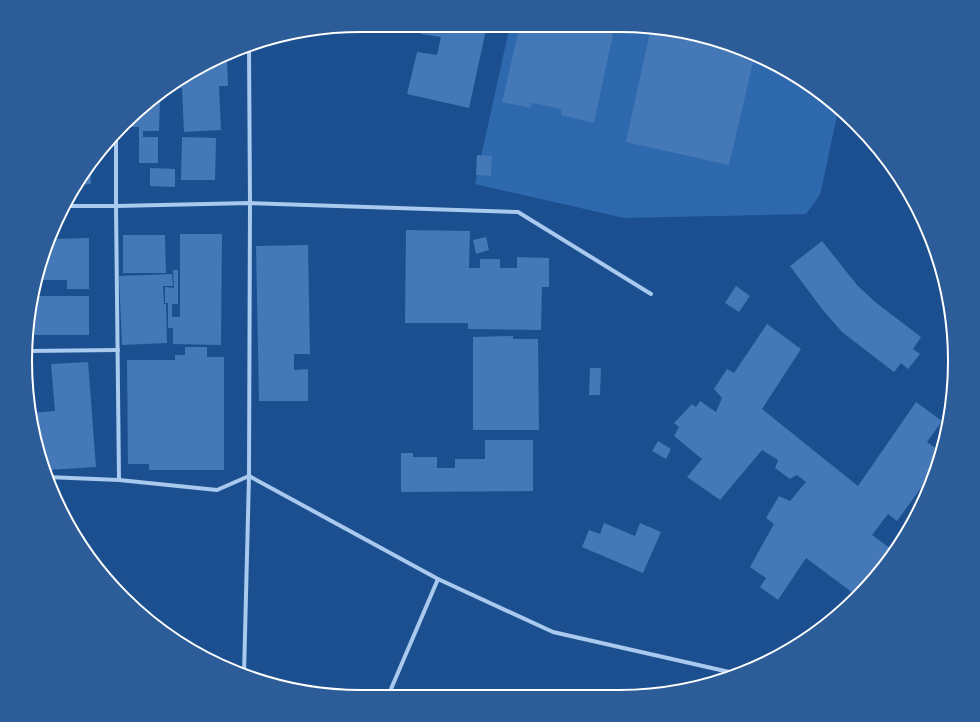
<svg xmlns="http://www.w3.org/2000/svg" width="980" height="722" viewBox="0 0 980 722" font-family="Ubuntu,sans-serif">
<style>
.green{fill:#2e69ad}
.building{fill:#4478b7}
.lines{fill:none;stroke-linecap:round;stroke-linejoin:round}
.street{stroke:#a9c9ee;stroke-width:4}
.rim{fill:none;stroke:#fff;stroke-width:2}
</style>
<rect width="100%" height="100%" fill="#1b4f8f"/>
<polygon class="green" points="510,25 641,26 706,36 805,82 838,111 820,195 806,214 624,218 475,184"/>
<g class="building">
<polygon points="423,25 487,25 469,108 407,94 417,52 437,55 441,37 421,34"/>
<polygon points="520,25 609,26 608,30 613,34 594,123 561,115 562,109 532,103 531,108 502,102"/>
<polygon points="651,27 706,36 754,58 729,165 626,142"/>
<polygon points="227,58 228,86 219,86 221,130 184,132 182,88 166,89 175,82"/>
<polygon points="152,101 160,101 159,131 143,131 143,137 158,137 158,163 139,163 139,127 124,127 124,126"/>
<polygon points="182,137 216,138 215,180 181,180"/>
<polygon points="477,155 492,156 491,176 476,175"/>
<polygon points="90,167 91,184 78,185"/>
<polygon points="150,168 175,169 175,187 150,186"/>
<polygon points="406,230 470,231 469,268 480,268 480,259 500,259 500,268 517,268 517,257 549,258 549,287 542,287 541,330 468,329 468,323 405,323"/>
<polygon points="180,234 222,234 221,345 173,344 173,328 168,328 168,303 165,303 165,287 174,288 173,270 178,270 178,304 172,304 172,317 180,317"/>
<polygon points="123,235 165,235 166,273 123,273"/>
<polygon points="486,237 489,250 476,254 473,240"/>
<polygon points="89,238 89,289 67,289 67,280 39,280 52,239"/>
<polygon points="822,241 857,285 875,302 921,337 913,349 920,354 908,369 901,363 894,372 842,332 822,309 790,266"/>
<polygon points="308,245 310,354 294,354 294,370 308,369 308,401 259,401 256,246"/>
<polygon points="172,274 173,286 163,286 164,304 166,304 167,343 122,345 119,276"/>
<polygon points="736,286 750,296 739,312 725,303"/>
<polygon points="34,296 89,296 89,335 28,335 28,317"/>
<polygon points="767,324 801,349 762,409 858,486 916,402 942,421 927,442 941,452 939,463 897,521 888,514 872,535 894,551 872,582 857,596 806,558 778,600 760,587 766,578 750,567 774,524 766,518 779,496 790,501 806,482 797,475 790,479 775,468 778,460 762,450 720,500 687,477 702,459 674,436 679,427 674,423 692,404 696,407 700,401 716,412 722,398 714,389 727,369 734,373"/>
<polygon points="513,336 513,339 538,339 539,430 473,430 473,337"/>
<polygon points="185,347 207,347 207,357 224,357 224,470 149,470 149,464 128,464 127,360 175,360 175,355 185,355"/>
<polygon points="88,362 96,467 48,470 48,464 44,465 30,413 55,411 51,364"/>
<polygon points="590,368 601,368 600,395 589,395"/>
<polygon points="485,440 533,440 533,491 401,492 401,453 413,453 413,457 437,457 437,468 455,468 455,459 485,459"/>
<polygon points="658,441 671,449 666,459 652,451"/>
<polygon points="604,523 635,536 640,523 661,532 643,573 582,547 589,530 600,534"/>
</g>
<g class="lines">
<g class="street">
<polyline points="116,132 116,206 119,480"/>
<polyline points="64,206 116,206 250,203 518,212 651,294"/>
<polyline points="28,351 118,350"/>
<polyline points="47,477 119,480 217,490 249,476 438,579 553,632 738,674"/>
<polyline points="244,675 249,476 250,203 249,48"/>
<polyline points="388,696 438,579"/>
</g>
</g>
<path d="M0 0H980V722H0ZM361 32H619A329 329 0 0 1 948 361V361A329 329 0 0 1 619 690H361A329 329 0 0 1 32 361V361A329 329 0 0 1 361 32Z" fill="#2d5d98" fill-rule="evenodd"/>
<path class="rim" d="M361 32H619A329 329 0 0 1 948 361V361A329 329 0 0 1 619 690H361A329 329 0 0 1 32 361V361A329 329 0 0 1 361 32Z"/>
</svg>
